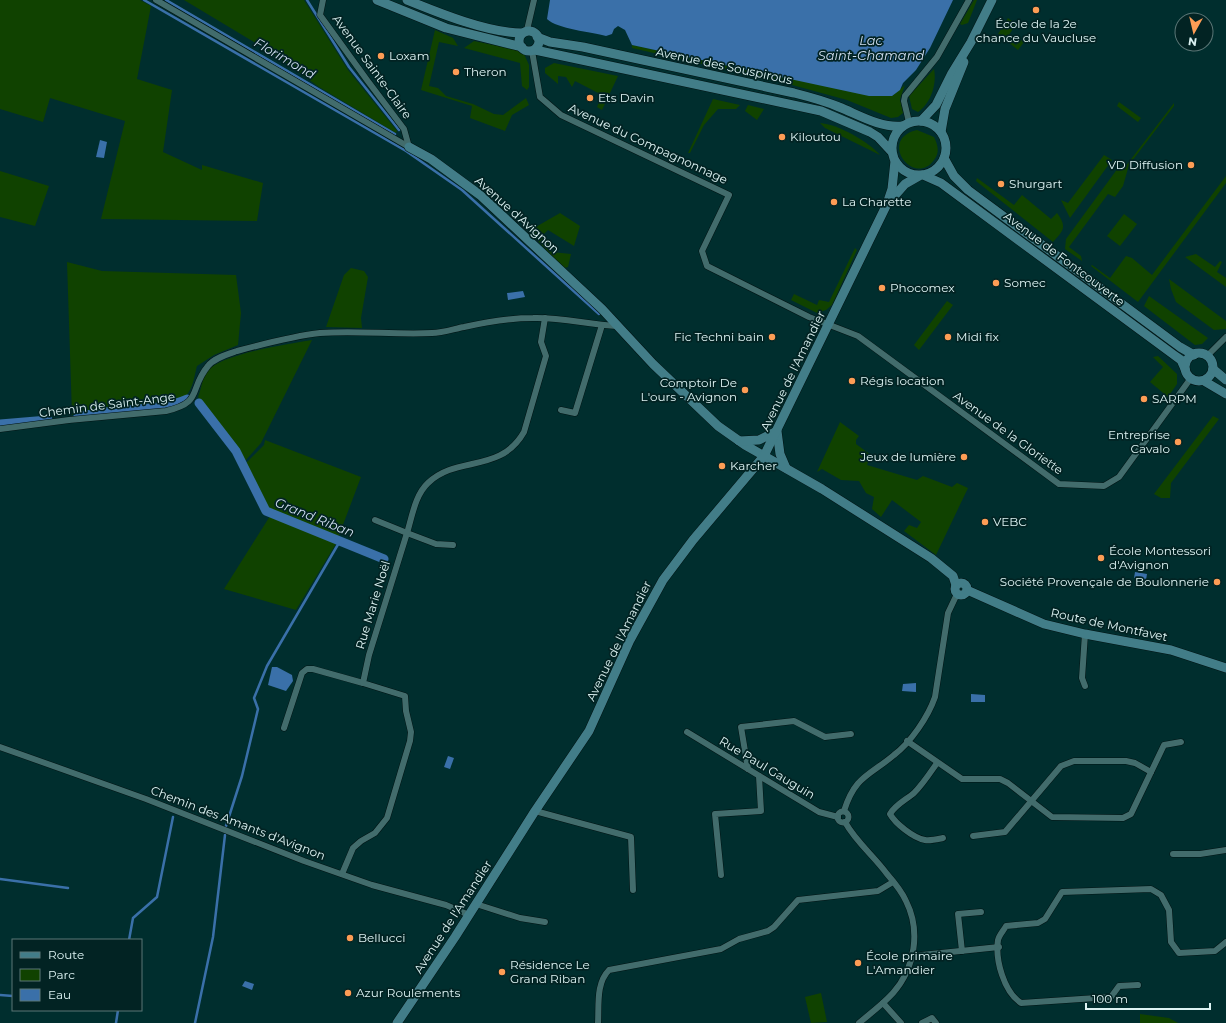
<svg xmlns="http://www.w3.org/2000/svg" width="1226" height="1023" viewBox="0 0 1226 1023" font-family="Montserrat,sans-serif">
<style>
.green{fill:#104200}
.water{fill:#3a70a9}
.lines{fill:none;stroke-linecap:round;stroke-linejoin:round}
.stream{stroke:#3a70a9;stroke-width:2.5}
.canal{stroke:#3a70a9;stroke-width:9}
.street-casing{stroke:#011414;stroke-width:7}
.secondary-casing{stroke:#011414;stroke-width:10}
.street{stroke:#426c6c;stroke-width:6}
.secondary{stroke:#427d88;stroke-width:9}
.poi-dot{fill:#fd9d55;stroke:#022323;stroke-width:1.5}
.labels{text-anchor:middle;stroke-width:3.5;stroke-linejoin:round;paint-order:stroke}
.poi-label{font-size:12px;fill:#ddf3f3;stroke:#022323;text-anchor:start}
.street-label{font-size:12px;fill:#ddf3f3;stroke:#022323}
.water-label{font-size:13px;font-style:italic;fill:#d1dff0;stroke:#022323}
</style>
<rect width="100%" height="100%" fill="#002e2e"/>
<g class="green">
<polygon points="0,0 140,0 151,6 137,79 172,90 163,152 202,170 202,165 263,183 257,221 101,219 125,121 50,98 43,122 0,109"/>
<polygon points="184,0 304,0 348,70 397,131 396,133 319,87 272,53"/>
<polygon points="974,0 977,0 968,23 962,25 960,24"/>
<polygon points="1008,18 1016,24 1007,38 1016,45 1021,40 1024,42 1018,50 998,34"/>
<polygon points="435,30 453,38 458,46 439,42 429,86 438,88 446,96 473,104 494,114 503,115 526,98 529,105 512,115 505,131 470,118 472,106 421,90"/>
<polygon points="474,41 517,50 524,54 529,65 529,87 527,90 522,86 520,63 464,48"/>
<polygon points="632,45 751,71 892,96 905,85 900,99 903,113 898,117 891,118 847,100 785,83 632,48"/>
<polygon points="554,63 618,76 602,110 597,107 602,95 575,81 572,87 566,77 558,76 558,84 545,73 545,68"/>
<path d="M 934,69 C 937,84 931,103 918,112 L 912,109 L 909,96 Z"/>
<polygon points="713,99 740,105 736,109 718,109 704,125 690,153 688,153"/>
<polygon points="1119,102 1141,118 1138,122 1117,106"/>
<polygon points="1174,103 1174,106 1129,165 1123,186 1115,197 1108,194 1069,247 1081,256 1082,261 1065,249 1066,239 1118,168 1125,167"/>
<polygon points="748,105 764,109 757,120 745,111"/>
<path d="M 820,123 C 838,124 869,142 880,155 L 825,128 Z"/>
<path d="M 917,130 L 934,137 C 938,145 940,153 934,160 C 914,188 877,139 917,130 Z"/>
<polygon points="1104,155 1112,160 1070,218 1061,200 1068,203"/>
<polygon points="0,171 49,186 35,226 0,217"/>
<polygon points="1226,176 1226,183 1138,302 1091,266 1092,265 1110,278 1126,256 1132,258 1152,275"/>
<path d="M 977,178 L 1014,205 L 1022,195 L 1051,219 L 1057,213 C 1067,227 1064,230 1053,242 L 976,181 Z"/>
<polygon points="560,213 580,226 574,246 548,230 542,236 550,243 547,247 552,252 571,254 568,267 564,268 531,234 534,228"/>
<polygon points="1124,214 1137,224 1120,246 1107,236"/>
<polygon points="855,248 857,250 832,305 826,310 817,313 791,300 794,294 817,305 819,300 829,302"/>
<polygon points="1196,254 1215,267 1220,261 1222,262 1217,272 1226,278 1226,287 1185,257"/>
<path d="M 67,262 L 102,271 L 236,275 L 241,313 L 238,345 L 214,355 L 197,366 C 194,377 193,392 182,399 C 168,409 94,413 72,415 Z"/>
<polygon points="351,268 364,271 368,277 361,318 362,328 326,327 344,275"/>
<polygon points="1169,279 1226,321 1226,329 1214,330 1176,302 1171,289"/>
<polygon points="1149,296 1208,338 1202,344 1195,345 1144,306"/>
<polygon points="947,301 953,305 919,350 914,345"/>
<path d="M 312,340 L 261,443 L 245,461 L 198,397 C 201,390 202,380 206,373 C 218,354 289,344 312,340 Z"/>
<polygon points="1158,356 1177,374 1177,384 1168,397 1150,382 1163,367 1153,357"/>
<polygon points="1213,416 1219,419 1171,483 1170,498 1161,498 1154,494"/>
<polygon points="840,422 859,436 856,440 856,444 871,455 867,465 917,480 923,476 952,487 957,483 968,488 936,555 904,531 909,525 917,528 921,522 892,500 881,517 872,509 874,497 866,493 859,481 841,480 822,469 817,472"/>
<polygon points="265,440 361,477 338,538 269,509 246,463 264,445"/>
<polygon points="270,516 337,542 296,610 224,589"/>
<polygon points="821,993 827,1022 811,1023 805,997"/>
<polygon points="1140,1014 1169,1018 1178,1023 1140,1023"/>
</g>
<g class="water">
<path d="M 550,0 L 953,0 L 930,48 L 916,70 L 903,83 L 900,90 L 892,96 L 869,96 L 632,45 L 625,30 L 618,26 L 614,29 L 612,34 L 606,36 C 592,32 557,29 547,19 Z"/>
<polygon points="100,140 107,142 104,158 96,157"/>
<polygon points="523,291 525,297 508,300 507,293"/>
<polygon points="1135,572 1147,574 1146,580 1134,578"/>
<polygon points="272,667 277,667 292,675 293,681 286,691 268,685"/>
<polygon points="916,683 916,692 902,691 903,684"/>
<polygon points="971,694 985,695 985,702 971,702"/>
<polygon points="448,756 454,758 450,769 444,767"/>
<polygon points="245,981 254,984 252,990 242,986"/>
</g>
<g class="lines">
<g class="stream">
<polyline points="144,0 406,151 462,190 599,314"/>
<polyline points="166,0 395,134"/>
<polyline points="307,0 349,67 399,130"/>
<polyline points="226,826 242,776 258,709 254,698 267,666 340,541"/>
<polyline points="0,879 68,888"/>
<polyline points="129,940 133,918 157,897 173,817"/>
<polyline points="0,995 13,996"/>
<polyline points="116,1023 118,1010"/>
<polyline points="195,1023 213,937 225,835"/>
</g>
<g class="canal">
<polyline points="199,403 236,451 266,511 384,559"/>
<path d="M 78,416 C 93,414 109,411 125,410 C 146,408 167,408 187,399"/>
<polyline points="0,424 48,420"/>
</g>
<defs>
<g id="street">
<polyline points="156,0 409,147"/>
<polyline points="323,0 320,15 367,80 404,129 409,147"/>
<polyline points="527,30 534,0"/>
<polyline points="532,51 540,97 561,115 729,195 702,251 707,266 809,317 858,336 1059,484 1104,486 1119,477 1191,378"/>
<polyline points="909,122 904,101 905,96 937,57 969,0"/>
<polyline points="1207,356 1226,337"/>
<polyline points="561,410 575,413 602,325"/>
<path d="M 0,429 L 69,420 L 166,411 C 204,402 188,390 208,366 C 214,358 228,354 237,351 C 263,344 293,336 320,333 C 357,330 395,335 432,333 C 442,333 454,329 464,327 C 486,322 511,318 533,318 C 562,317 589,325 617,326"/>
<path d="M 453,545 L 436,544 L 407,533 C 412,517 415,495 428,483 C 457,455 500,474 524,432 L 546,356 L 541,342 L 545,318"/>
<polyline points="1085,686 1082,678 1085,634"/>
<polyline points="284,728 302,673 307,669 313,669 363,683"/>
<polyline points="687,732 819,812 838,817"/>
<polyline points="907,741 962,779 1000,779 1008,783 1052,817 1123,818 1131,814 1164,745 1181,742"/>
<polyline points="0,747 146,799 304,861 372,885 446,905 469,915"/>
<path d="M 937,763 C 930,773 923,784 914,793 C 906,800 896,804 890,814 C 895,823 913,838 925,840 C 930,841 938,839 943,838"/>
<polyline points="748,769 741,727 794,721 825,737 851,734"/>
<polyline points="535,811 631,837 633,890"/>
<path d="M 844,811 C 855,776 869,776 894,755 C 911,742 928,717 935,697 L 948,613 L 957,594"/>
<circle cx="843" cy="817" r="5.5"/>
<path d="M 845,822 C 856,842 874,856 887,874 C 894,882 902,892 906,901 C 921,931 915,968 893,993 C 883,1004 871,1013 859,1023"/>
<polyline points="973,836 1005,832 1061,766 1074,761 1126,761 1135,763 1151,772"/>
<polyline points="1173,854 1200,854 1226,850"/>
<polyline points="342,874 353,848 361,841 375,833 387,818 410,741 411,732 406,711 405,696 363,683 369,655 407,533 375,520"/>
<polyline points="721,875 715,814 761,811 759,776"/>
<polyline points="476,904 520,918 545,922"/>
<polyline points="962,951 958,914 981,912"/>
<polyline points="912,956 999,947"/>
<path d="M 1138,985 L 1119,986 L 1111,997 L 1021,1003 C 1004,992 995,960 998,940 C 999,935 1004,930 1006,926 L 1038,923 L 1045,919 L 1062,892 L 1151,889 L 1161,895 L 1169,910 L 1171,942 L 1179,953 L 1215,951 L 1226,942"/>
<polyline points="883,1003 901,1023"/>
<path d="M 598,1023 C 599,1005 596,983 609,970 L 721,949 L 739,939 L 768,931 L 774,927 L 798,900 L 878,891 L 893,882"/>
<polyline points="922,1023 932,1018 936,1023"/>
</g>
<g id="secondary">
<polyline points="377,0 446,28 522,47"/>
<path d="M 407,0 C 439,13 488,33 522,33"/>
<circle cx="529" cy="41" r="10"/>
<path d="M 537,37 L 550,42 L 583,47 L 794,93 C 810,97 825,101 839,107 C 859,115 880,128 902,126"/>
<polyline points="535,50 821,111 870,132 878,137 891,151"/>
<circle cx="919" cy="148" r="27"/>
<polyline points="921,121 936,105 952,73 971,42 992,0"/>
<polyline points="941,132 945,109 964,62"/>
<polyline points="409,147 431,159 480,195 602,309 653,364 718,426 745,445 822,489 931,558 953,576 956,585"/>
<polyline points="944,158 954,176 968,190 1180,347 1194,355"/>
<polyline points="923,175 941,183 1174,355 1181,360 1185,369"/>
<polyline points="890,201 905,184 919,176"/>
<circle cx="1199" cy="367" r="14"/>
<polyline points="1213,369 1226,380"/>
<polyline points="1204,381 1226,394"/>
<polyline points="739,441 759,440 777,431 780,454 786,468"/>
<circle cx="961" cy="589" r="6"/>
<polyline points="967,590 1044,624 1085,634 1171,650 1226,668"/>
<polyline points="397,1023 455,937 535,811 589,731 630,640 663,580 693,540 764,456 887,204 892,189 895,161"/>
</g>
</defs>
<use href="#street" class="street-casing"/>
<use href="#secondary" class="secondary-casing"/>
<use href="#street" class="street"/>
<use href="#secondary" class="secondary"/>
</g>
<g class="poi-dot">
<circle cx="1036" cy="10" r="4"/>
<circle cx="381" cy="56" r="4"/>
<circle cx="456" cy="72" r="4"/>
<circle cx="590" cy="98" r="4"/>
<circle cx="782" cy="137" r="4"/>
<circle cx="1191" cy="165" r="4"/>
<circle cx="1001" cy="184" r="4"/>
<circle cx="834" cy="202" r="4"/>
<circle cx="996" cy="283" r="4"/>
<circle cx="882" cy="288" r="4"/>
<circle cx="772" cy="337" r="4"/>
<circle cx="948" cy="337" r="4"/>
<circle cx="852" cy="381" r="4"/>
<circle cx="745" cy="390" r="4"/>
<circle cx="1144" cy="399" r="4"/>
<circle cx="1178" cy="442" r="4"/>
<circle cx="964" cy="457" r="4"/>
<circle cx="722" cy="466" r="4"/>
<circle cx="985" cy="522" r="4"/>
<circle cx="1101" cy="558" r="4"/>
<circle cx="1217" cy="582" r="4"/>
<circle cx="350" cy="938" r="4"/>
<circle cx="858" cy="963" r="4"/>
<circle cx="502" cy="972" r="4"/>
<circle cx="348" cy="993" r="4"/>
</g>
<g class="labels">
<g class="poi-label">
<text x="1036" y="28" text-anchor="middle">École de la 2e<tspan x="1036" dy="14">chance du Vaucluse</tspan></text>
<text x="389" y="60">Loxam</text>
<text x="464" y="76">Theron</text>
<text x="598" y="102">Ets Davin</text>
<text x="790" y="141">Kiloutou</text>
<text x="1183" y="169" text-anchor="end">VD Diffusion</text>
<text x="1009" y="188">Shurgart</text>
<text x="842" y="206">La Charette</text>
<text x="1004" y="287">Somec</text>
<text x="890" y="292">Phocomex</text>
<text x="764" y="341" text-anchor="end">Fic Techni bain</text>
<text x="956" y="341">Midi fix</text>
<text x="860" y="385">Régis location</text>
<text x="737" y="387" text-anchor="end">Comptoir De<tspan x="737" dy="14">L'ours - Avignon</tspan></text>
<text x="1152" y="403">SARPM</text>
<text x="1170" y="439" text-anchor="end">Entreprise<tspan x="1170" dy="14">Cavalo</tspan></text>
<text x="956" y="461" text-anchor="end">Jeux de lumière</text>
<text x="730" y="470">Karcher</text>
<text x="993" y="526">VEBC</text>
<text x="1109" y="555">École Montessori<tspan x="1109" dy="14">d'Avignon</tspan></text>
<text x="1209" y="586" text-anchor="end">Société Provençale de Boulonnerie</text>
<text x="358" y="942">Bellucci</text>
<text x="866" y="960">École primaire<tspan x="866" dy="14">L'Amandier</tspan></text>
<text x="510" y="969">Résidence Le<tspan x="510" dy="14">Grand Riban</tspan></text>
<text x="356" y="997">Azur Roulements</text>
</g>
<g class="street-label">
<text transform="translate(724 66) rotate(12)" y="4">Avenue des Souspirous</text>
<text transform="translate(372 67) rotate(54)" y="4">Avenue Sainte-Claire</text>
<text transform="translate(648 144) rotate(25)" y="4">Avenue du Compagnonnage</text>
<text transform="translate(517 215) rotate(42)" y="4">Avenue d'Avignon</text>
<text transform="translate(1064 259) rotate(37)" y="4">Avenue de Fontcouverte</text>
<text transform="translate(793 371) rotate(-64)" y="4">Avenue de l'Amandier</text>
<text transform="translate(107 405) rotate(-7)" y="4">Chemin de Saint-Ange</text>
<text transform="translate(1008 433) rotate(36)" y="4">Avenue de la Gloriette</text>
<text transform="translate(373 605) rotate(-73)" y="4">Rue Marie Noël</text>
<text transform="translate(1109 625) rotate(12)" y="4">Route de Montfavet</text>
<text transform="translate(619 641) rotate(-64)" y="4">Avenue de l'Amandier</text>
<text transform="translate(767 768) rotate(31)" y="4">Rue Paul Gauguin</text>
<text transform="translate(238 823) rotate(21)" y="4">Chemin des Amants d'Avignon</text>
<text transform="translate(453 917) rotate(-57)" y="4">Avenue de l'Amandier</text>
</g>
<g class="water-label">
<text x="871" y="45">Lac<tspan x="871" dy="15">Saint-Chamand</tspan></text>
<text transform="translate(285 58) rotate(30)" y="5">Florimond</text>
<text transform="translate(315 517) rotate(22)" y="5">Grand Riban</text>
</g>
</g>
<rect x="12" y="939" width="130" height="72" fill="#022323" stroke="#5a7676"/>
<rect x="20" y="952" width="20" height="6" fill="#427d88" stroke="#5a7676"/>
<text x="48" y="959" font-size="12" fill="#ddf3f3">Route</text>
<rect x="20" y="969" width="20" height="12" fill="#104200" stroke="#5a7676"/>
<text x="48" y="979" font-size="12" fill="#ddf3f3">Parc</text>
<rect x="20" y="989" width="20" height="12" fill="#3a70a9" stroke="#5a7676"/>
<text x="48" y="999" font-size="12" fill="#ddf3f3">Eau</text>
<g transform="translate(1194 32) rotate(188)"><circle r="19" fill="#022323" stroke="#5a7676"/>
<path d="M0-3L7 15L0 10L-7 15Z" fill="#fd9d55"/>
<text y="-6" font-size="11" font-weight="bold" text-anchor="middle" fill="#ddf3f3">N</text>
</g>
<path d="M1086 1003v6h124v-6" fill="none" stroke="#ddf3f3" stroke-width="2"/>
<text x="1092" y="1003" font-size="12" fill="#ddf3f3" stroke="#022323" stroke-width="3" paint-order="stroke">100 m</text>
</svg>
